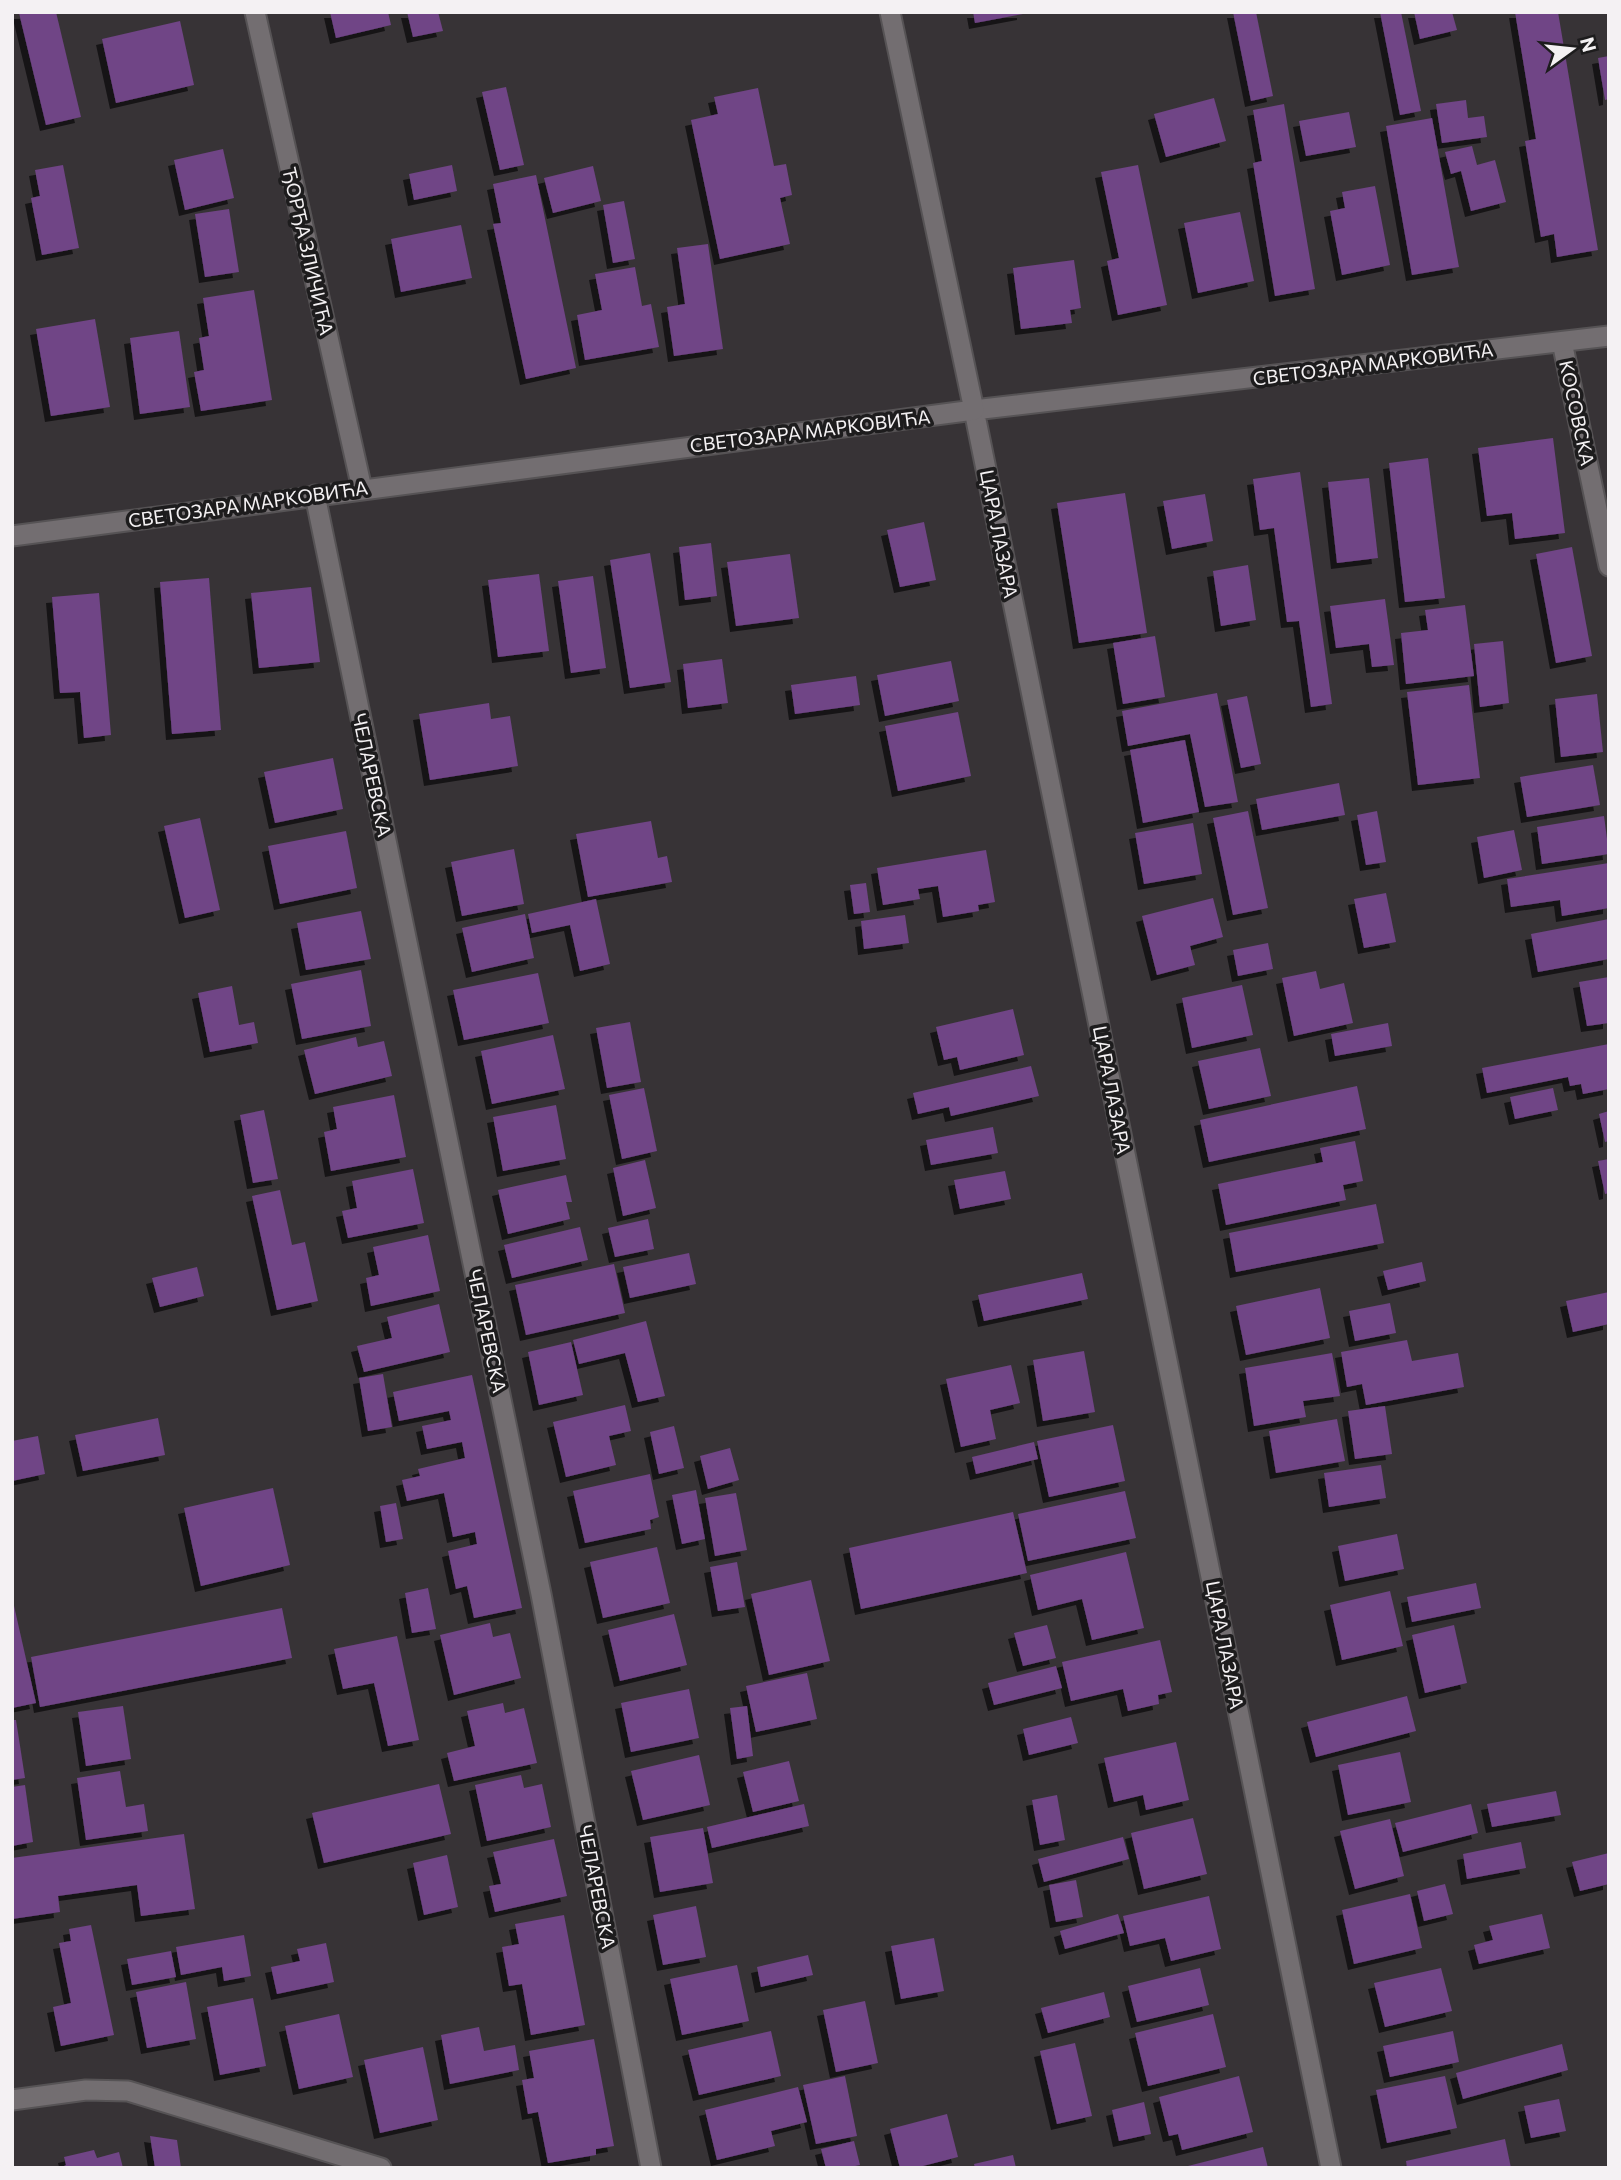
<svg xmlns="http://www.w3.org/2000/svg" width="1621" height="2180" viewBox="0 0 1621 2180" font-family="Commissioner,sans-serif">
<style>
.building{fill:#704486;filter:url(#shadow)}
.lines{fill:none;stroke-linecap:round;stroke-linejoin:round}
.minor-casing{stroke:#565355;stroke-width:23}
.tertiary-casing{stroke:#565355;stroke-width:23}
.minor{stroke:#736e71;stroke-width:19}
.tertiary{stroke:#736e71;stroke-width:19}
.labels{text-anchor:middle;stroke-width:7;stroke-linejoin:round;paint-order:stroke}
.street-label{font-size:19px;fill:#f4f1f3;stroke:#1d1c1d}
</style>
<defs>
<filter id="shadow"><feDropShadow dx="-6" dy="6" stdDeviation="0" flood-color="#0009"/></filter>
</defs>
<rect width="100%" height="100%" fill="#373336"/>
<g class="building">
<polygon points="56,12 81,117 46,125 19,13"/>
<polygon points="330,12 388,12 391,25 336,38"/>
<polygon points="407,12 438,12 443,31 413,37"/>
<polygon points="973,12 1023,12 1023,14 975,23"/>
<polygon points="1233,12 1256,12 1273,96 1251,101"/>
<polygon points="1380,12 1401,12 1421,111 1400,115"/>
<polygon points="1414,12 1452,12 1457,30 1420,39"/>
<polygon points="1515,12 1558,12 1598,250 1557,257 1554,234 1541,237 1525,141 1536,139"/>
<polygon points="180,21 194,85 116,103 102,39"/>
<polygon points="1609,56 1609,99 1605,100 1598,58"/>
<polygon points="506,87 524,165 500,170 482,92"/>
<polygon points="758,88 774,166 786,164 792,195 780,198 790,244 720,259 691,120 718,114 714,97"/>
<polygon points="1214,98 1226,141 1166,157 1154,114"/>
<polygon points="1466,100 1468,118 1484,116 1487,137 1442,143 1436,104"/>
<polygon points="1284,104 1315,289 1275,296 1253,163 1262,161 1253,110"/>
<polygon points="1349,112 1356,147 1306,156 1299,121"/>
<polygon points="1432,118 1459,267 1412,275 1386,126"/>
<polygon points="1472,146 1477,165 1495,160 1506,202 1471,211 1461,171 1451,174 1445,152"/>
<polygon points="223,149 234,198 185,210 174,160"/>
<polygon points="63,165 79,248 42,255 31,198 40,196 35,170"/>
<polygon points="452,165 457,191 414,200 409,174"/>
<polygon points="1138,165 1167,305 1118,315 1107,261 1119,258 1101,172"/>
<polygon points="593,166 601,201 553,213 544,178"/>
<polygon points="536,175 576,368 526,379 493,224 501,223 493,184"/>
<polygon points="1375,186 1390,265 1342,275 1330,211 1345,208 1342,192"/>
<polygon points="624,201 635,259 613,263 603,205"/>
<polygon points="229,209 239,272 205,277 195,214"/>
<polygon points="1240,212 1254,281 1198,293 1184,223"/>
<polygon points="461,225 472,278 401,292 391,239"/>
<polygon points="708,244 723,349 674,356 667,307 685,304 677,248"/>
<polygon points="1074,260 1081,308 1070,310 1072,323 1021,329 1013,268"/>
<polygon points="635,267 642,306 651,304 659,347 585,360 577,315 602,310 595,274"/>
<polygon points="254,290 272,400 201,411 194,372 204,370 199,338 209,336 203,298"/>
<polygon points="95,319 110,407 51,416 36,329"/>
<polygon points="179,331 190,407 140,414 130,338"/>
<polygon points="1553,438 1565,533 1515,539 1512,513 1487,516 1478,448"/>
<polygon points="1428,458 1445,598 1405,602 1389,463"/>
<polygon points="1300,472 1332,704 1311,707 1299,621 1287,622 1274,528 1260,530 1253,479"/>
<polygon points="1369,478 1378,558 1337,563 1328,482"/>
<polygon points="1125,493 1147,633 1079,643 1057,503"/>
<polygon points="1205,494 1213,541 1172,549 1163,501"/>
<polygon points="924,522 936,580 900,587 887,530"/>
<polygon points="711,543 717,596 685,600 679,547"/>
<polygon points="1572,547 1592,656 1556,663 1536,554"/>
<polygon points="650,553 671,682 630,688 610,560"/>
<polygon points="790,554 799,618 736,626 727,562"/>
<polygon points="1248,565 1256,620 1221,626 1213,571"/>
<polygon points="539,574 549,651 498,657 488,580"/>
<polygon points="593,576 606,668 571,673 558,581"/>
<polygon points="209,578 221,730 172,734 160,582"/>
<polygon points="311,587 320,662 259,668 251,593"/>
<polygon points="99,593 111,735 84,738 80,692 60,693 52,597"/>
<polygon points="1385,599 1394,665 1372,667 1369,644 1336,648 1330,606"/>
<polygon points="1465,605 1474,676 1406,684 1401,633 1428,630 1425,610"/>
<polygon points="1155,636 1165,697 1123,704 1113,643"/>
<polygon points="1503,641 1509,703 1480,707 1474,644"/>
<polygon points="722,659 728,703 688,708 683,664"/>
<polygon points="951,661 959,701 885,716 877,675"/>
<polygon points="856,676 860,705 795,714 791,685"/>
<polygon points="1469,685 1480,778 1418,785 1407,692"/>
<polygon points="1217,693 1238,802 1205,807 1190,734 1128,746 1122,711"/>
<polygon points="1597,694 1603,752 1561,757 1555,699"/>
<polygon points="1247,696 1261,764 1241,768 1227,700"/>
<polygon points="489,703 491,719 510,716 518,766 430,780 419,714"/>
<polygon points="958,712 971,776 898,791 885,726"/>
<polygon points="1185,740 1199,812 1143,823 1130,750"/>
<polygon points="333,758 343,809 275,823 264,772"/>
<polygon points="1593,765 1600,805 1527,817 1520,777"/>
<polygon points="1339,783 1345,815 1262,830 1256,799"/>
<polygon points="1248,811 1268,908 1233,915 1213,818"/>
<polygon points="1377,811 1386,862 1366,865 1357,815"/>
<polygon points="1604,816 1609,854 1542,864 1537,827"/>
<polygon points="200,818 220,910 185,918 164,826"/>
<polygon points="651,821 658,858 667,856 672,882 588,897 576,834"/>
<polygon points="1193,823 1202,874 1144,884 1135,833"/>
<polygon points="1514,830 1522,870 1484,878 1477,837"/>
<polygon points="346,831 357,888 280,904 268,846"/>
<polygon points="514,849 524,904 462,916 451,862"/>
<polygon points="986,850 995,902 978,905 979,911 943,917 938,886 918,889 920,899 883,905 877,868"/>
<polygon points="1609,863 1609,908 1562,916 1560,900 1511,907 1507,879"/>
<polygon points="866,883 870,912 854,914 850,885"/>
<polygon points="1386,893 1396,942 1364,948 1354,899"/>
<polygon points="1213,898 1223,937 1190,946 1195,965 1157,975 1142,916"/>
<polygon points="596,899 610,964 580,971 570,925 532,933 528,914"/>
<polygon points="361,911 371,959 306,970 297,923"/>
<polygon points="525,914 534,958 472,972 462,928"/>
<polygon points="905,915 909,943 864,949 861,921"/>
<polygon points="1609,919 1609,959 1538,972 1531,934"/>
<polygon points="1268,943 1273,969 1238,976 1233,950"/>
<polygon points="361,970 371,1026 302,1039 291,984"/>
<polygon points="1316,971 1320,989 1344,983 1353,1023 1294,1036 1282,978"/>
<polygon points="538,973 549,1023 464,1040 453,990"/>
<polygon points="1609,977 1609,1023 1587,1026 1579,982"/>
<polygon points="1242,985 1253,1035 1192,1048 1182,998"/>
<polygon points="232,986 239,1025 254,1022 258,1043 210,1052 198,993"/>
<polygon points="1013,1009 1024,1055 960,1070 957,1057 944,1060 936,1027"/>
<polygon points="630,1022 641,1082 607,1088 596,1028"/>
<polygon points="1388,1023 1392,1046 1335,1056 1331,1034"/>
<polygon points="553,1035 565,1089 492,1104 481,1051"/>
<polygon points="356,1037 358,1047 384,1041 392,1076 315,1094 304,1050"/>
<polygon points="1609,1044 1609,1089 1583,1094 1581,1084 1570,1086 1568,1077 1487,1093 1482,1068"/>
<polygon points="1260,1048 1271,1096 1209,1109 1198,1061"/>
<polygon points="1031,1066 1039,1096 951,1116 949,1107 918,1114 913,1093"/>
<polygon points="1357,1086 1366,1129 1209,1162 1200,1120"/>
<polygon points="644,1088 657,1151 622,1159 609,1095"/>
<polygon points="1553,1088 1558,1110 1515,1119 1510,1097"/>
<polygon points="394,1095 406,1157 331,1171 324,1132 337,1129 333,1107"/>
<polygon points="556,1105 566,1159 503,1171 493,1117"/>
<polygon points="264,1110 278,1179 253,1183 240,1115"/>
<polygon points="1609,1111 1609,1141 1605,1142 1599,1114"/>
<polygon points="993,1127 998,1153 931,1165 926,1140"/>
<polygon points="1355,1141 1363,1181 1343,1185 1346,1200 1226,1225 1218,1184 1323,1162 1320,1148"/>
<polygon points="1609,1159 1609,1193 1605,1194 1598,1161"/>
<polygon points="645,1160 656,1208 623,1216 613,1168"/>
<polygon points="413,1169 424,1223 348,1238 342,1211 357,1208 352,1181"/>
<polygon points="1005,1171 1011,1199 960,1209 954,1180"/>
<polygon points="566,1175 572,1202 566,1202 570,1219 508,1234 498,1190"/>
<polygon points="280,1190 292,1245 305,1242 318,1301 277,1310 252,1196"/>
<polygon points="1376,1204 1384,1243 1236,1272 1229,1233"/>
<polygon points="648,1219 654,1249 615,1257 608,1228"/>
<polygon points="580,1227 588,1260 512,1278 504,1245"/>
<polygon points="428,1235 440,1291 371,1306 366,1278 379,1275 373,1247"/>
<polygon points="689,1253 696,1284 630,1298 623,1267"/>
<polygon points="1422,1262 1426,1281 1388,1290 1383,1271"/>
<polygon points="614,1264 625,1313 526,1335 515,1285"/>
<polygon points="197,1267 204,1296 160,1307 152,1278"/>
<polygon points="1082,1273 1088,1299 984,1321 978,1295"/>
<polygon points="1320,1288 1330,1338 1246,1355 1236,1306"/>
<polygon points="1609,1292 1609,1324 1573,1332 1566,1301"/>
<polygon points="1390,1303 1396,1333 1355,1341 1349,1311"/>
<polygon points="439,1304 450,1352 364,1372 357,1346 392,1338 387,1317"/>
<polygon points="646,1321 665,1396 638,1402 625,1353 579,1364 573,1340"/>
<polygon points="1407,1340 1412,1361 1458,1353 1464,1387 1366,1405 1362,1384 1347,1387 1341,1352"/>
<polygon points="571,1342 583,1395 539,1405 528,1352"/>
<polygon points="1084,1351 1095,1412 1043,1421 1033,1360"/>
<polygon points="1332,1353 1340,1396 1303,1401 1306,1417 1254,1426 1245,1368"/>
<polygon points="1011,1365 1020,1403 990,1410 996,1439 961,1447 946,1379"/>
<polygon points="383,1374 392,1427 368,1431 359,1378"/>
<polygon points="472,1375 522,1608 474,1618 467,1586 456,1589 448,1551 477,1544 475,1532 453,1537 444,1493 407,1501 402,1480 420,1476 418,1469 465,1458 462,1442 427,1449 422,1426 451,1420 449,1411 399,1421 393,1392"/>
<polygon points="625,1405 631,1431 609,1436 616,1465 566,1477 553,1422"/>
<polygon points="1385,1406 1392,1454 1355,1459 1348,1411"/>
<polygon points="158,1418 165,1455 83,1471 75,1435"/>
<polygon points="1337,1419 1345,1461 1276,1473 1269,1431"/>
<polygon points="1113,1425 1125,1481 1049,1497 1037,1441"/>
<polygon points="674,1426 684,1468 659,1474 650,1432"/>
<polygon points="38,1436 45,1474 12,1481 12,1441"/>
<polygon points="1034,1442 1038,1459 976,1474 972,1457"/>
<polygon points="730,1448 739,1480 708,1489 700,1456"/>
<polygon points="1381,1465 1386,1498 1329,1507 1324,1473"/>
<polygon points="650,1474 659,1517 650,1520 651,1529 585,1543 573,1491"/>
<polygon points="273,1488 290,1565 201,1586 184,1508"/>
<polygon points="696,1490 705,1539 682,1544 672,1495"/>
<polygon points="1125,1491 1136,1538 1028,1561 1018,1514"/>
<polygon points="736,1493 747,1550 715,1556 705,1498"/>
<polygon points="396,1503 403,1539 386,1542 380,1506"/>
<polygon points="1013,1512 1027,1573 861,1609 849,1548"/>
<polygon points="1397,1534 1404,1569 1345,1581 1338,1546"/>
<polygon points="657,1547 670,1603 603,1618 590,1562"/>
<polygon points="1126,1552 1144,1628 1092,1640 1082,1599 1038,1610 1030,1575"/>
<polygon points="737,1562 745,1607 718,1611 710,1567"/>
<polygon points="811,1580 830,1661 769,1675 751,1594"/>
<polygon points="1476,1583 1481,1608 1412,1622 1407,1597"/>
<polygon points="428,1588 436,1629 412,1633 405,1593"/>
<polygon points="1390,1591 1403,1646 1342,1660 1330,1605"/>
<polygon points="12,1597 36,1703 12,1708"/>
<polygon points="282,1608 292,1658 40,1707 31,1657"/>
<polygon points="674,1614 687,1665 620,1681 608,1630"/>
<polygon points="490,1623 493,1637 510,1633 521,1678 454,1695 440,1635"/>
<polygon points="1047,1625 1056,1658 1023,1666 1014,1633"/>
<polygon points="1454,1625 1467,1683 1425,1693 1412,1635"/>
<polygon points="397,1636 419,1740 388,1746 374,1683 343,1689 334,1649"/>
<polygon points="1160,1640 1172,1692 1158,1695 1159,1704 1128,1711 1123,1689 1071,1701 1062,1662"/>
<polygon points="1056,1666 1062,1688 994,1705 988,1683"/>
<polygon points="807,1673 817,1719 756,1732 746,1686"/>
<polygon points="689,1689 699,1738 631,1752 621,1703"/>
<polygon points="1407,1696 1416,1731 1316,1757 1307,1722"/>
<polygon points="503,1703 505,1713 524,1708 537,1763 454,1781 447,1753 475,1746 467,1711"/>
<polygon points="123,1706 131,1759 86,1766 78,1712"/>
<polygon points="747,1706 753,1756 737,1759 730,1708"/>
<polygon points="1071,1717 1078,1743 1029,1755 1023,1729"/>
<polygon points="12,1720 16,1720 25,1778 12,1780"/>
<polygon points="1176,1742 1189,1800 1146,1810 1143,1795 1114,1802 1104,1758"/>
<polygon points="1400,1752 1411,1802 1348,1815 1338,1765"/>
<polygon points="699,1755 710,1805 643,1820 631,1771"/>
<polygon points="789,1761 799,1801 753,1812 743,1772"/>
<polygon points="120,1771 126,1807 144,1804 148,1831 86,1840 77,1778"/>
<polygon points="521,1775 524,1788 542,1784 551,1827 487,1841 475,1785"/>
<polygon points="439,1784 451,1834 324,1863 312,1813"/>
<polygon points="25,1785 33,1842 12,1846 12,1787"/>
<polygon points="1556,1791 1561,1815 1492,1827 1487,1804"/>
<polygon points="1057,1795 1065,1840 1040,1845 1032,1800"/>
<polygon points="804,1804 809,1826 712,1848 707,1827"/>
<polygon points="1471,1804 1478,1833 1403,1852 1395,1823"/>
<polygon points="1193,1818 1207,1874 1144,1889 1131,1833"/>
<polygon points="1390,1819 1404,1876 1355,1889 1340,1831"/>
<polygon points="703,1828 713,1883 660,1892 650,1837"/>
<polygon points="184,1834 195,1909 141,1916 137,1885 58,1896 60,1912 12,1919 12,1858"/>
<polygon points="1123,1837 1129,1859 1044,1882 1038,1859"/>
<polygon points="554,1839 567,1896 495,1912 489,1886 501,1884 493,1852"/>
<polygon points="1521,1842 1526,1868 1467,1879 1463,1854"/>
<polygon points="1609,1853 1609,1884 1580,1891 1572,1862"/>
<polygon points="447,1855 458,1907 424,1915 413,1863"/>
<polygon points="1076,1880 1083,1917 1056,1922 1049,1885"/>
<polygon points="1445,1884 1453,1914 1424,1921 1417,1891"/>
<polygon points="1410,1894 1422,1948 1354,1964 1342,1910"/>
<polygon points="1209,1896 1221,1949 1171,1961 1165,1938 1130,1946 1123,1916"/>
<polygon points="696,1906 706,1957 663,1965 653,1915"/>
<polygon points="1118,1914 1124,1933 1065,1949 1060,1931"/>
<polygon points="1542,1914 1550,1948 1479,1964 1474,1945 1493,1940 1489,1926"/>
<polygon points="564,1915 585,2025 531,2035 522,1984 509,1986 502,1947 519,1944 515,1924"/>
<polygon points="91,1925 114,2035 61,2046 53,2007 71,2003 59,1943 71,1941 69,1929"/>
<polygon points="244,1935 251,1976 224,1981 222,1967 181,1975 176,1947"/>
<polygon points="934,1938 944,1991 901,1999 891,1946"/>
<polygon points="326,1943 334,1982 277,1994 271,1967 300,1961 297,1949"/>
<polygon points="171,1951 176,1977 132,1985 127,1959"/>
<polygon points="808,1955 813,1975 761,1987 757,1967"/>
<polygon points="737,1965 749,2021 682,2035 670,1979"/>
<polygon points="1200,1968 1209,2005 1137,2022 1128,1986"/>
<polygon points="1441,1968 1452,2011 1385,2027 1374,1983"/>
<polygon points="186,1982 196,2039 147,2048 136,1992"/>
<polygon points="1104,1992 1110,2017 1048,2033 1041,2008"/>
<polygon points="253,1998 266,2066 220,2075 207,2007"/>
<polygon points="865,2001 878,2063 836,2072 823,2010"/>
<polygon points="339,2014 353,2077 299,2089 285,2026"/>
<polygon points="1213,2014 1226,2067 1148,2086 1135,2033"/>
<polygon points="479,2027 484,2051 515,2045 519,2070 450,2084 441,2035"/>
<polygon points="771,2031 781,2076 699,2095 688,2050"/>
<polygon points="1453,2031 1459,2062 1390,2077 1383,2046"/>
<polygon points="594,2039 614,2146 596,2149 596,2155 548,2163 538,2112 528,2114 522,2080 534,2078 529,2051"/>
<polygon points="1075,2043 1092,2116 1057,2124 1040,2051"/>
<polygon points="1562,2044 1568,2070 1463,2099 1456,2073"/>
<polygon points="423,2047 438,2120 380,2133 364,2060"/>
<polygon points="845,2076 857,2136 816,2144 803,2085"/>
<polygon points="1239,2076 1253,2132 1182,2150 1178,2134 1169,2136 1159,2097"/>
<polygon points="1445,2076 1457,2128 1387,2143 1376,2090"/>
<polygon points="798,2087 807,2122 771,2131 775,2146 717,2160 705,2110"/>
<polygon points="1559,2099 1566,2131 1531,2138 1524,2106"/>
<polygon points="1144,2102 1151,2134 1119,2141 1112,2110"/>
<polygon points="947,2114 958,2157 915,2168 900,2168 890,2129"/>
<polygon points="150,2136 177,2140 181,2168 155,2168"/>
<polygon points="1505,2139 1511,2168 1407,2168 1406,2161"/>
<polygon points="854,2141 860,2165 846,2168 826,2168 821,2149"/>
<polygon points="1263,2147 1268,2168 1184,2168 1184,2167"/>
<polygon points="94,2150 97,2158 119,2152 123,2168 61,2168 66,2165 64,2157"/>
<polygon points="1013,2155 1016,2168 975,2168 974,2164"/>
</g>
<g class="lines">
<defs>
<g id="minor">
<polyline points="255,12 362,489"/>
<polyline points="1562,342 1609,566"/>
<polyline points="315,495 541,1594 651,2168"/>
<polyline points="12,2100 86,2090 128,2091 381,2168"/>
<polyline points="1331,2168 974,410 1609,336"/>
</g>
<polyline id="tertiary" points="12,536 974,410 890,12"/>
</defs>
<use href="#minor" class="minor-casing"/>
<use href="#tertiary" class="tertiary-casing"/>
<use href="#minor" class="minor"/>
<use href="#tertiary" class="tertiary"/>
</g>
<g class="labels">
<g class="street-label">
<text transform="translate(308 251) rotate(77)" y="7">ЂОРЂА ЗЛИЧИЋА</text>
<text transform="translate(1373 364) rotate(-7)" y="7">СВЕТОЗАРА МАРКОВИЋА</text>
<text transform="translate(1577 413) rotate(78)" y="7">КОСОВСКА</text>
<text transform="translate(810 431) rotate(-7)" y="7">СВЕТОЗАРА МАРКОВИЋА</text>
<text transform="translate(248 504) rotate(-8)" y="7">СВЕТОЗАРА МАРКОВИЋА</text>
<text transform="translate(999 534) rotate(79)" y="7">ЦАРА ЛАЗАРА</text>
<text transform="translate(372 775) rotate(78)" y="7">ЧЕЛАРЕВСКА</text>
<text transform="translate(1112 1090) rotate(79)" y="7">ЦАРА ЛАЗАРА</text>
<text transform="translate(487 1331) rotate(78)" y="7">ЧЕЛАРЕВСКА</text>
<text transform="translate(1225 1645) rotate(79)" y="7">ЦАРА ЛАЗАРА</text>
<text transform="translate(597 1887) rotate(79)" y="7">ЧЕЛАРЕВСКА</text>
</g>
</g>
<rect width="1621" height="2180" fill="none" stroke="#f4f1f3" stroke-width="28"/>
<g transform="translate(1572 49) rotate(75)" stroke="#1d1c1d" stroke-width="5" paint-order="stroke">
<path d="M0-5L12 26L0 18L-12 26Z" fill="#f4f1f3"/>
<text y="-10" font-size="19" font-weight="bold" text-anchor="middle" fill="#f4f1f3">N</text>
</g>
</svg>
